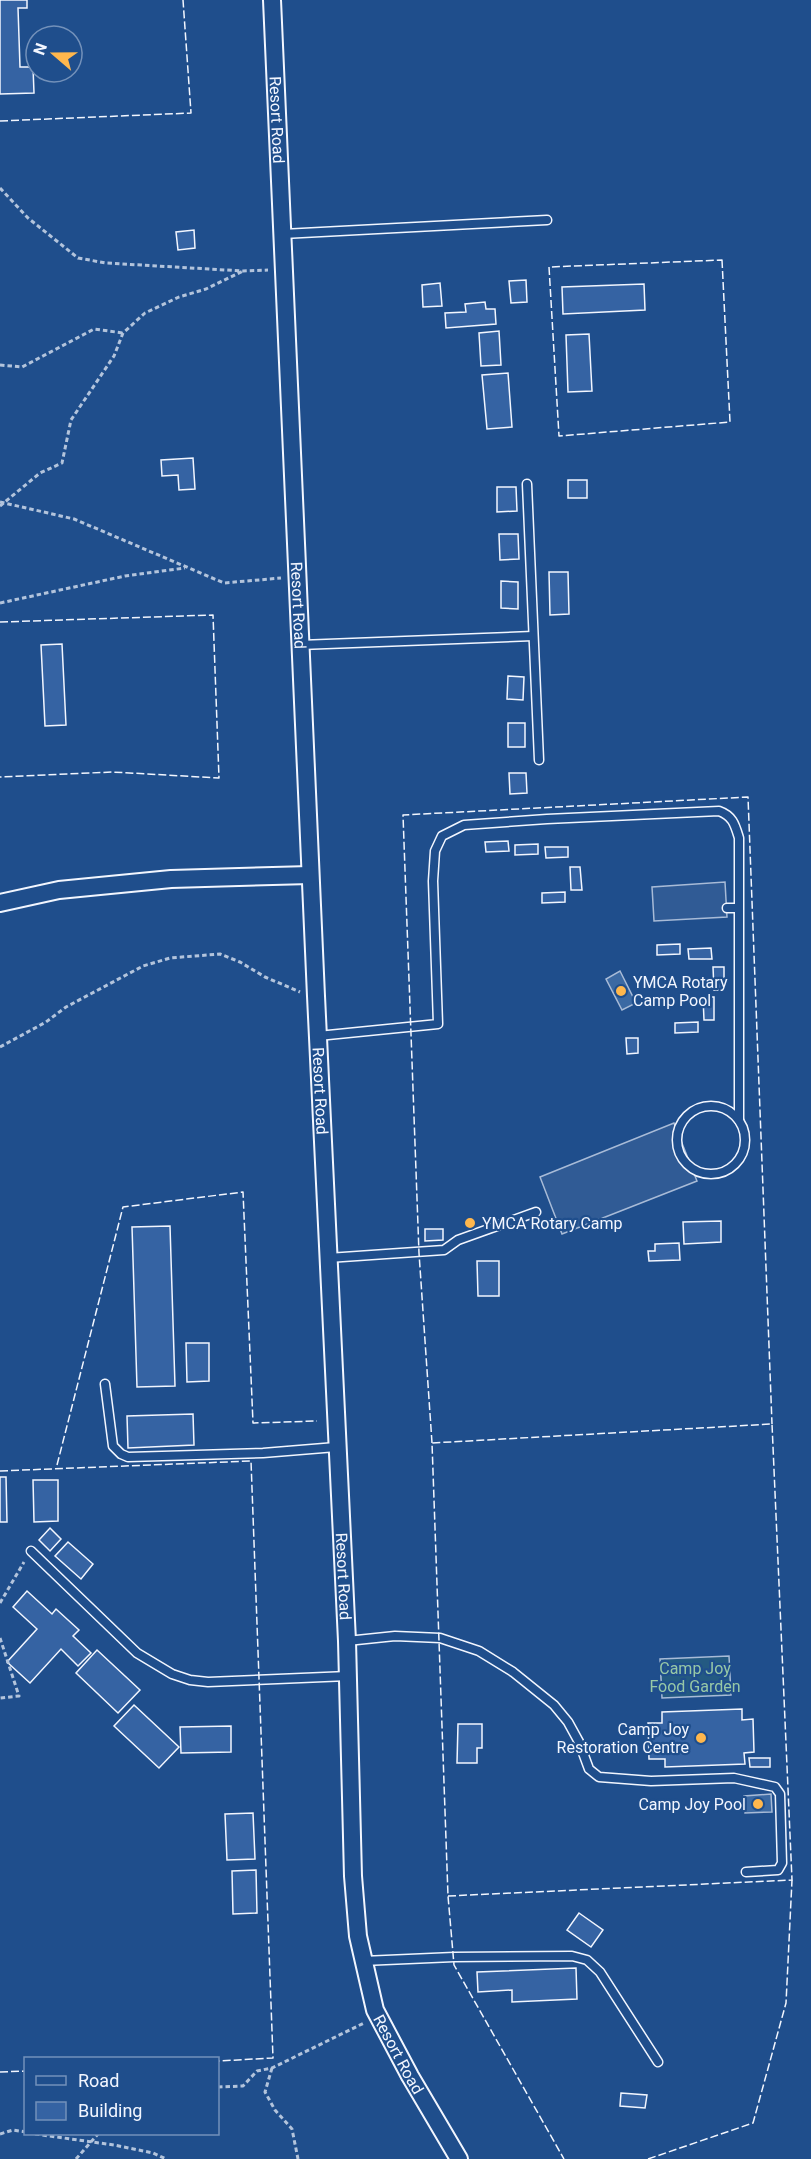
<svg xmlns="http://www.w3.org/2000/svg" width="811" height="2159" viewBox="0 0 811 2159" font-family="Roboto,sans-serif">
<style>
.green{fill:#245a82;stroke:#a8bbd7;stroke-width:1.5}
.parking{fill:#305b95;stroke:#a8bbd7;stroke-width:1.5}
.water{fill:#3b69a3;stroke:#a8bbd7;stroke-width:1.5}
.building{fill:#3563a3;stroke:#f2f6ff;stroke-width:1.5}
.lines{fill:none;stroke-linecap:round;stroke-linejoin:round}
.service-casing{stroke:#f2f6ff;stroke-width:11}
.minor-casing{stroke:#f2f6ff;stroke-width:20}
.path{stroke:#b3c4dc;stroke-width:3;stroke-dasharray:4.5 3;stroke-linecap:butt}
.service{stroke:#1f4e8c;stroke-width:8}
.minor{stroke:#1f4e8c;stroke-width:16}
.fence{stroke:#f2f6ff;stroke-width:1.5;stroke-dasharray:8 3;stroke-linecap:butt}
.poi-dot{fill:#ffb74d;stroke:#1f4e8c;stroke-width:2}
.labels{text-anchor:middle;stroke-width:4.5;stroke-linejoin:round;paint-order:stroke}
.street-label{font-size:16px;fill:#f2f6ff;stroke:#1f4e8c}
.poi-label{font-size:16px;fill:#f2f6ff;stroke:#1f4e8c;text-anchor:start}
.park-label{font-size:16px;fill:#97c8a6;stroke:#1f4e8c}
</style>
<rect width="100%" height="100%" fill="#1f4e8c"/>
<polygon class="green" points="729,1656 731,1695 662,1698 660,1659"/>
<g class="parking">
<polygon points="725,882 727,917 654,921 652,887"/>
<polygon points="674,1123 697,1181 562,1234 540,1177"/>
</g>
<g class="water">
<polygon points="620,971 636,1003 622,1010 606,979"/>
<polygon points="771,1794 772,1812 745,1813 744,1796"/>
</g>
<g class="building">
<polygon points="0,0 27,0 27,8 18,8 20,67 33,67 34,93 0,94"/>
<polygon points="194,230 195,248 178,250 176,232"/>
<polygon points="526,280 527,302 511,303 509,281"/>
<polygon points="440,283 442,306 423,307 422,285"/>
<polygon points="644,284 645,310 563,314 562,287"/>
<polygon points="485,302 486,309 495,309 496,324 446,328 445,313 466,312 465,304"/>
<polygon points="499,331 501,365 481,366 479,333"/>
<polygon points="589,334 592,391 568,392 566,335"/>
<polygon points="508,373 512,427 487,429 482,375"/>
<polygon points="193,458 195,489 179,490 178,475 162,476 161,460"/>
<rect x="568" y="480" width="19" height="18"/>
<polygon points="497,487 516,487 517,511 497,512"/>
<polygon points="499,534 518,534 519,559 500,560"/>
<polygon points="549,572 568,572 569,614 550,615"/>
<polygon points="501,581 518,582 518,609 501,608"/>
<polygon points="62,644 66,725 45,726 41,645"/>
<polygon points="508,676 524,677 523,700 507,699"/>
<rect x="508" y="723" width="17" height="24"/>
<polygon points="509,773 526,773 527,793 510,794"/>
<polygon points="508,841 509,851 486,852 485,842"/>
<polygon points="538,844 538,854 515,855 515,845"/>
<polygon points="545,847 568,847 568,857 546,858"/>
<polygon points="570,867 580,867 582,890 571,890"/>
<polygon points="565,892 565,902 542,903 542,893"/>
<polygon points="680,944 680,954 657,955 657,945"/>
<polygon points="711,948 712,959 689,959 688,949"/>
<polygon points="713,967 724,967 724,990 714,990"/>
<polygon points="703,997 714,997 714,1020 704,1020"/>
<polygon points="698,1022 698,1032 675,1033 675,1023"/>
<polygon points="626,1038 638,1038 638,1053 627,1054"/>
<polygon points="721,1221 721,1242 684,1244 683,1222"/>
<polygon points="170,1226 175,1386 137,1387 132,1227"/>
<polygon points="425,1229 443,1229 443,1240 425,1241"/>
<polygon points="679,1243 680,1260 649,1261 648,1251 655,1251 655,1244"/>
<polygon points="477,1261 499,1261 499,1296 478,1296"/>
<polygon points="186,1343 209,1343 209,1381 187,1382"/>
<polygon points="193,1414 194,1445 128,1448 127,1416"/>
<polygon points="0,1477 6,1477 7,1522 0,1522"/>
<polygon points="33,1480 58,1480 58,1521 34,1522"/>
<polygon points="50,1528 61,1539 50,1551 39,1540"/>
<polygon points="68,1542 93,1564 81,1579 55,1556"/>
<polygon points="27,1591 52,1614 56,1609 79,1630 73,1636 91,1653 78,1666 61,1649 30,1683 7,1662 37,1629 13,1607"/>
<polygon points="97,1650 140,1690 118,1713 76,1673"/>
<polygon points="134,1705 179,1747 159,1768 114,1726"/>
<polygon points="742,1709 742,1720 753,1719 754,1752 744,1753 745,1764 665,1767 665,1759 649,1759 648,1723 662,1723 662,1712"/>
<polygon points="458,1724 482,1724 482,1748 477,1748 477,1763 457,1763"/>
<polygon points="231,1726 231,1752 181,1753 180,1727"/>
<polygon points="749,1758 770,1758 770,1767 750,1767"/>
<polygon points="253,1813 255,1859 227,1860 225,1814"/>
<polygon points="256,1870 257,1913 233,1914 232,1871"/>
<polygon points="579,1913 603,1930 591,1947 567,1930"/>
<polygon points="576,1968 577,1999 512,2002 512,1990 478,1992 477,1972"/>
<polygon points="621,2093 647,2095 645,2108 620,2106"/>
</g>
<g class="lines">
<defs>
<g id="service">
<polyline points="283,234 547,220"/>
<polyline points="527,484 539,760"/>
<polyline points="300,645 533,636"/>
<polyline points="727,908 738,908"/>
<path d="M 318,1036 L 438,1024 L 433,881 L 435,851 L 442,836 L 464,825 L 547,819 L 719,811 C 733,816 735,825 739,838 L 739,1120"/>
<circle cx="711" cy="1140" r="34"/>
<polyline points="328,1258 444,1250 458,1240 536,1212"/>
<polyline points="105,1384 113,1446 121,1454 128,1457 263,1453 336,1447"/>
<polyline points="31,1551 137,1653 172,1674 190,1680 208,1682 348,1676"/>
<polyline points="347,1641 395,1636 440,1638 479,1651 513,1672 554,1705 568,1722 579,1742 589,1769 599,1777 651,1781 734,1778 775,1787 780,1794 782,1863 778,1870 746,1872"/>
<polyline points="363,1961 454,1957 572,1956 587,1960 600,1972 658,2062"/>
</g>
<g id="minor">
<path id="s1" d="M 272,0 L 316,996 L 347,1641 L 353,1876 L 358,1936 L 375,2010 L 410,2076 L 459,2159"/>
<polyline points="0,903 59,890 171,879 310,875"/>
</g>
</defs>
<use href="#service" class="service-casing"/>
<use href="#minor" class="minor-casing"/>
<g class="path">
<polyline points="0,188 28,218 78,258 106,263 243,271 268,270"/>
<polyline points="0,365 22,367 94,329 123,333"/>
<polyline points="0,502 74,519 224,583 281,578"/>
<polyline points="0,506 40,473 62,463 71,420 114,356 123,333 145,313 179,297 206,289 243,271"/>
<polyline points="0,603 125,576 185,568"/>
<polyline points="0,1047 46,1022 66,1007 143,966 170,958 220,954 240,962 265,977 300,992"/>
<polyline points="0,1603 24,1562"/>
<polyline points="0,1638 19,1696 0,1698"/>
<polyline points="272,2068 265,2092 275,2110 292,2129 298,2159"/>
<polyline points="218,2087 243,2086 257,2071 272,2068 364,2023"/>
<polyline points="0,2134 13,2130 26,2132"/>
<polyline points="35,2134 114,2145 153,2153 166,2159"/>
<polyline points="76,2159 98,2134"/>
</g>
<use href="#service" class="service"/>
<use href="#minor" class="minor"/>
<g class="fence">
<polyline points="0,121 191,113 183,0"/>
<polygon points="722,260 730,422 559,436 549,267"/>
<polyline points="0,622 213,615 219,778 112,772 0,777"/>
<polyline points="432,1443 419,1253 403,815 748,797 772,1424"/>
<polyline points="57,1465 123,1207 243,1192 253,1423 317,1421"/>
<polyline points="0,1471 251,1461 273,2058 218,2061"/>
<polyline points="448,1896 792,1880 772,1424 432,1443 448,1896 454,1965 564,2159"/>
<polyline points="0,2072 26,2071"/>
<polyline points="648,2159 753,2123 786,2003 792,1880"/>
</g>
</g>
<g class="poi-dot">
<circle cx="621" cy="991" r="6"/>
<circle cx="470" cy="1223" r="6"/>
<circle cx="701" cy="1738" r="6"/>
<circle cx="758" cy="1804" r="6"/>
</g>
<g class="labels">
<g class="street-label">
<text dy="6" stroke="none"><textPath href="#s1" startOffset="120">Resort Road</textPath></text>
<text dy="6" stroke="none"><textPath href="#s1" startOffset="606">Resort Road</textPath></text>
<text dy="6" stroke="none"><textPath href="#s1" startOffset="1092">Resort Road</textPath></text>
<text dy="6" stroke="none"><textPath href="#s1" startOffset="1578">Resort Road</textPath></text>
<text dy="6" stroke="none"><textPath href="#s1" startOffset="2064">Resort Road</textPath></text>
</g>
<g class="poi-label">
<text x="633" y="988">YMCA Rotary<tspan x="633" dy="18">Camp Pool</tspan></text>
<text x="482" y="1229">YMCA Rotary Camp</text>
<text x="689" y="1735" text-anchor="end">Camp Joy<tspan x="689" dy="18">Restoration Centre</tspan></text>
<text x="746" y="1810" text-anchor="end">Camp Joy Pool</text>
</g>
<g class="park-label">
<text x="695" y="1674">Camp Joy<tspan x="695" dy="18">Food Garden</tspan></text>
</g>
</g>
<rect x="24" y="2057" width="195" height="78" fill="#1f4e8c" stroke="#7391ba" stroke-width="1.5"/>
<rect x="36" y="2076" width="30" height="9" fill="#1f4e8c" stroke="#7391ba" stroke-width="1.5"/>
<text x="78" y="2087" font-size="18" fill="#f2f6ff">Road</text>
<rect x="36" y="2102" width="30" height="18" fill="#3563a3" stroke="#7391ba" stroke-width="1.5"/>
<text x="78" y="2117" font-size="18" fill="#f2f6ff">Building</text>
<g transform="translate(54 54) rotate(290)"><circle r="28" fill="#1f4e8c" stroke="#7391ba" stroke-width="1.5"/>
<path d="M0-4.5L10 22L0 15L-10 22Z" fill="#ffb74d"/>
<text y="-9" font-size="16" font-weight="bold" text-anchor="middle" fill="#f2f6ff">N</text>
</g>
</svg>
